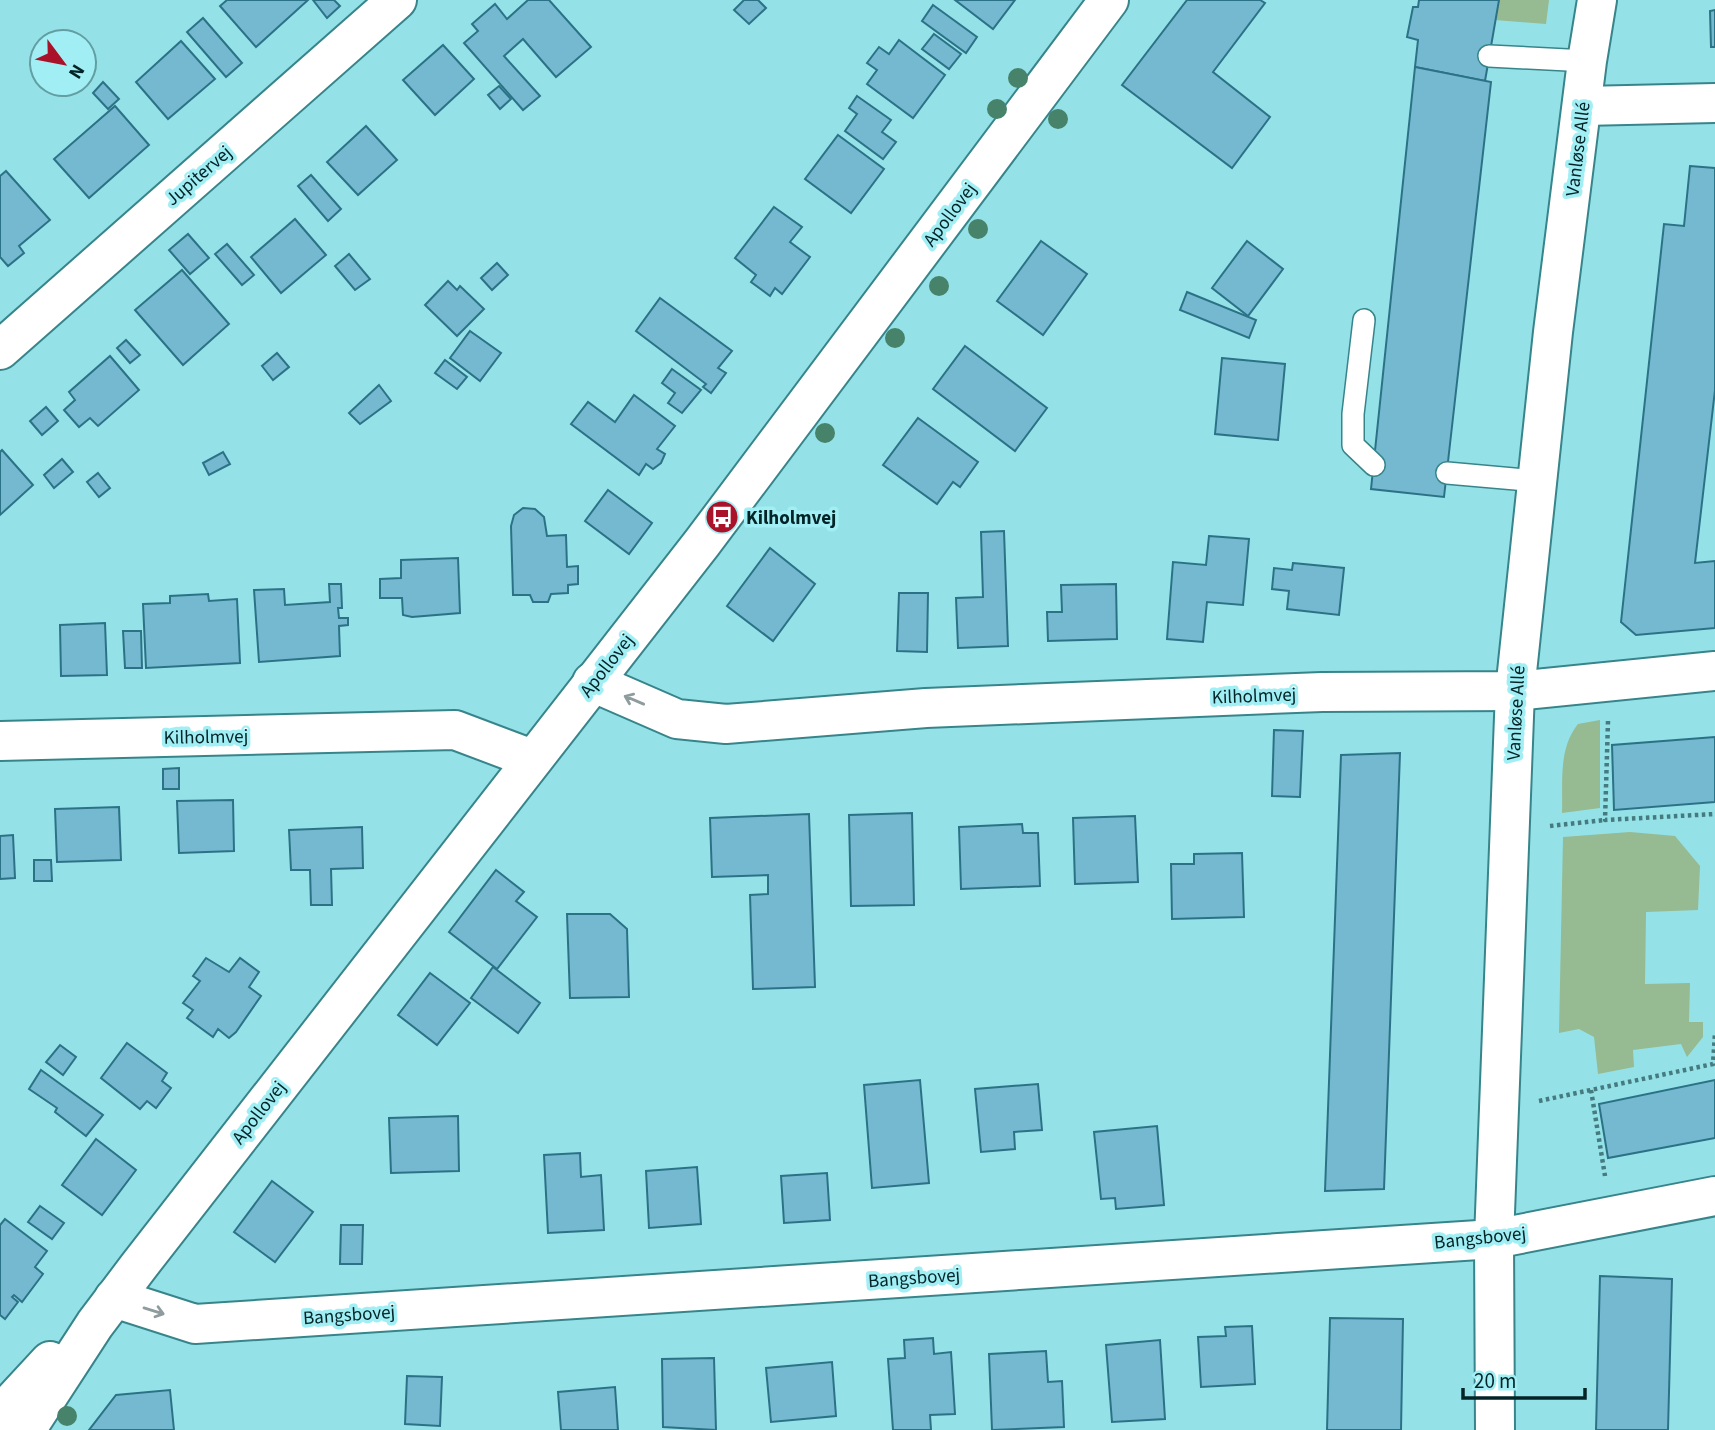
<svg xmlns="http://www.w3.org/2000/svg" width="1715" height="1430" viewBox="0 0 1715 1430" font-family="'Source Sans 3',sans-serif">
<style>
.green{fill:#96ba91}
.building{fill:#75b9d0;stroke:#2c7287;stroke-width:2}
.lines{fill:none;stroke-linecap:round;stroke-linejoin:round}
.lane-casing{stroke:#37858b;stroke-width:24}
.street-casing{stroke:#37858b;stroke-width:42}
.secondary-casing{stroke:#37858b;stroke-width:42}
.path{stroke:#457b7f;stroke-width:4.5;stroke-dasharray:3.5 3.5;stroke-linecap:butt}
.lane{stroke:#fff;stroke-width:21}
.street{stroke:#fff;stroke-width:38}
.secondary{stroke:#fff;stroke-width:38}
.tree{fill:#47826a}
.oneway{stroke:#8e9c9e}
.labels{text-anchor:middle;stroke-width:7;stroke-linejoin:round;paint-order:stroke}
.street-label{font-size:19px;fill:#032427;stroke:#a1eff4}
.poi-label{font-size:19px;font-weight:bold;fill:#032427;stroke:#a1eff4;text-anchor:start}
</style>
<rect width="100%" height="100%" fill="#94e2e7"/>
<g class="green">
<polygon points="1499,0 1549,0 1546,24 1495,20"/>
<path d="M 1600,720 L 1600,808 L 1562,813 C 1563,782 1558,749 1578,724 Z"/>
<polygon points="1630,832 1675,836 1700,866 1698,910 1646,912 1645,984 1690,983 1689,1022 1703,1022 1703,1037 1687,1057 1681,1044 1633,1050 1634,1067 1598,1074 1594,1037 1579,1029 1559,1033 1563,837"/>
</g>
<g class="building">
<polygon points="227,0 308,0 256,47 220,6"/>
<polygon points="313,0 334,0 340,6 327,18"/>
<polygon points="528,0 549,0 591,47 556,77 523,39 504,56 540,96 523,110 464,43 478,31 472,24 495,4 507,19"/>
<polygon points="744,0 758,0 766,8 749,24 734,10"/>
<polygon points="955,0 1015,0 993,29"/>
<polygon points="1187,0 1260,0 1265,3 1213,72 1270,117 1232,168 1122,85"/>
<polygon points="1419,0 1499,0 1485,81 1415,67 1418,40 1407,37 1413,7 1418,7"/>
<polygon points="933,5 977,37 966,53 922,21"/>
<polygon points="1715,10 1715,47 1711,47 1710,11"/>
<polygon points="203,18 242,63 226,77 187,32"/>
<polygon points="934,34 961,54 949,69 922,49"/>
<polygon points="899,40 945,75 913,118 867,84 877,70 867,63 879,47 889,54"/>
<polygon points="181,41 215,79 168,119 136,82"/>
<polygon points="443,45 474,79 435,115 403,80"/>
<polygon points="1415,67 1491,82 1444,497 1371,489"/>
<polygon points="103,82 119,99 108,109 93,93"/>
<polygon points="499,86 511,99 500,109 488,95"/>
<polygon points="857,96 891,120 882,132 896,142 883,159 845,131 857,114 849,108"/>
<polygon points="115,106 149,145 89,198 54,159"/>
<polygon points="366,126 397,160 358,195 327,162"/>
<polygon points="838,135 884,169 851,213 805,179"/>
<polygon points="1690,166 1715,168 1715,390 1695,563 1715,561 1715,628 1636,635 1621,622 1664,224 1684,226"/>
<polygon points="6,171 50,220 19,246 24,253 8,266 0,257 0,176"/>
<polygon points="311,175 341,209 328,221 298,186"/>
<polygon points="774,207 802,227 790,242 810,257 782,294 775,288 770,296 751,282 756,275 735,258"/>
<polygon points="295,219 326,255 281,293 251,257"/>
<polygon points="188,234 209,258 190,274 169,250"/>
<polygon points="1041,241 1087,274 1043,335 997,301"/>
<polygon points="1247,241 1283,269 1248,316 1212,288"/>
<polygon points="227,244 254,275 242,285 215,254"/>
<polygon points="349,254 370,279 355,290 335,266"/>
<polygon points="497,263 508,275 492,290 481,278"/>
<polygon points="182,270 229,324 183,365 135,310"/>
<polygon points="448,281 457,290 460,286 484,309 457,336 425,305"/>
<polygon points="1187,292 1256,320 1249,338 1180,310"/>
<polygon points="660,298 732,351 718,368 726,373 711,393 703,387 706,384 636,331"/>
<polygon points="470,331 501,353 480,381 450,358"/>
<polygon points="126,340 140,355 130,363 117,348"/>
<polygon points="965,346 1047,408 1015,451 933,389"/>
<polygon points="277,353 289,367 273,380 262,366"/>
<polygon points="110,356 139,390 98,426 90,418 79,427 64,410 75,400 69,392"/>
<polygon points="1222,358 1285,364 1278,440 1215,434"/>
<polygon points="445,360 467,377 457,389 435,373"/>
<polygon points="672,369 701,390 682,413 668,403 675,393 662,383"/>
<polygon points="379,385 391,401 360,424 349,413"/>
<polygon points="634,395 675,426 657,449 665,454 661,463 653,469 646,464 639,475 571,424 588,402 615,422"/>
<polygon points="46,407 58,421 42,435 30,421"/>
<polygon points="918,418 978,462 960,487 953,482 937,504 883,465"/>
<polygon points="2,450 33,485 0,515 0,452"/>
<polygon points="223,452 230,464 209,475 203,463"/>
<polygon points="62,459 73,472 54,488 44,475"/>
<polygon points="98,473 110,488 99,497 87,482"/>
<polygon points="608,490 652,523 629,554 585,521"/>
<polygon points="523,508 535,509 544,517 547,536 566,535 567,567 578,566 578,584 568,585 568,593 551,594 548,602 533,602 530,595 513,595 511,526 514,515"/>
<polygon points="1004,531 1008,646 958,648 956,598 983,597 981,532"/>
<polygon points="1209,536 1249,539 1243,605 1207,602 1203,642 1167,639 1173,562 1206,565"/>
<polygon points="770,548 815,584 773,641 727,606"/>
<polygon points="458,558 460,613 412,617 403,615 402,598 380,598 380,579 401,578 401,560"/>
<polygon points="1293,563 1344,568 1339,615 1287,609 1289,591 1272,589 1274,568 1292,570"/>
<polygon points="329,584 341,584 342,608 338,608 339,618 348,618 348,625 339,626 340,656 259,662 254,590 284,589 285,605 330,602"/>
<polygon points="1116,584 1117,639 1048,641 1047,612 1062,612 1061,585"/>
<polygon points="899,593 928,593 927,652 897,651"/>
<polygon points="208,594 209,601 237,599 240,663 146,668 143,604 170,603 170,596"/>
<polygon points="105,623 107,675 61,676 60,625"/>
<polygon points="123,631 141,631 142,668 125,668"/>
<polygon points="1274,730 1303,731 1300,797 1272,796"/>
<polygon points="1715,737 1715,802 1614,810 1612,745"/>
<polygon points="1400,753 1384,1189 1325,1191 1341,755"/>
<polygon points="179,768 179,789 163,789 163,769"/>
<polygon points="233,800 234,851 179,853 177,801"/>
<polygon points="119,807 121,860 57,862 55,809"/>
<polygon points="912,813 914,905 851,906 849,815"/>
<polygon points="809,814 815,987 753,989 750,895 768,894 768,875 712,877 710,818"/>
<polygon points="1135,816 1138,882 1075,884 1073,818"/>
<polygon points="1022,824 1023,833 1038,833 1040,886 961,889 959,827"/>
<polygon points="362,827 363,868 331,869 332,905 311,905 310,870 291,870 289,830"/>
<polygon points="13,835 15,878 0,879 0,836"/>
<polygon points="1242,853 1244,917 1172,919 1171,864 1194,864 1194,854"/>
<polygon points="34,860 51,860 52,881 34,881"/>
<polygon points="496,870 524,892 516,901 537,917 497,969 449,932"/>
<polygon points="567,914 610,914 627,929 629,997 570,998"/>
<polygon points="206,958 229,972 240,958 259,972 249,987 261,996 236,1032 229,1038 218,1029 213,1037 187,1018 193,1010 183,1003 200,981 193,976"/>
<polygon points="493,967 540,1003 518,1033 471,998"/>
<polygon points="430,973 470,1003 437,1045 398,1015"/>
<polygon points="127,1043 167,1073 162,1081 171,1088 156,1108 147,1101 140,1109 101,1078"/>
<polygon points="60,1045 76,1057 63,1075 46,1062"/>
<polygon points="41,1070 103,1115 86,1136 55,1112 57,1108 29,1089"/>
<polygon points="920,1080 929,1183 872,1188 864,1085"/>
<polygon points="1715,1080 1715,1138 1608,1158 1599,1104"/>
<polygon points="1038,1084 1042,1130 1014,1132 1015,1149 981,1152 975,1089"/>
<polygon points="458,1116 459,1171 391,1173 389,1118"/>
<polygon points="1157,1126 1164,1205 1116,1209 1115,1198 1101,1199 1094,1132"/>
<polygon points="96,1139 136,1170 102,1215 62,1185"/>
<polygon points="580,1153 581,1177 601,1175 604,1230 548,1233 544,1155"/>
<polygon points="697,1167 701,1224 649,1228 646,1171"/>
<polygon points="827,1173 830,1220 784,1223 781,1176"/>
<polygon points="272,1181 313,1212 275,1262 234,1232"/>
<polygon points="40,1206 64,1223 52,1239 28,1222"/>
<polygon points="5,1219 47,1251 35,1267 43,1274 22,1302 14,1295 12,1297 18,1302 5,1319 0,1315 0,1225"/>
<polygon points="341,1225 363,1225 362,1264 340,1264"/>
<polygon points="1600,1276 1672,1279 1668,1430 1596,1430"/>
<polygon points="1330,1318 1403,1319 1401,1430 1327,1430"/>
<polygon points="1252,1326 1255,1384 1201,1387 1198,1337 1226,1336 1225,1327"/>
<polygon points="933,1338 934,1354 951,1352 955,1414 930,1415 931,1430 893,1430 888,1359 905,1358 904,1340"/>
<polygon points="1160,1340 1165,1419 1112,1422 1106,1345"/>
<polygon points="1046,1351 1048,1382 1062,1381 1064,1427 992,1430 989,1354"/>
<polygon points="714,1358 716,1430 663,1427 662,1359"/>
<polygon points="832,1362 836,1416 771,1422 766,1368"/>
<polygon points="407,1376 442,1377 440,1426 405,1424"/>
<polygon points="615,1387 618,1430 561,1430 558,1392"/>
<polygon points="170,1390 174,1430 89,1430 116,1395"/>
</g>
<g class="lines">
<defs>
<g id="lane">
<polyline points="1489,56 1587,61"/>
<polyline points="1364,320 1353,414 1353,445 1374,465"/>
<polyline points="1447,473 1538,481"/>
</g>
<g id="street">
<polyline points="1583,106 1715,103"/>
<polyline points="0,350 397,0"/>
<polyline points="592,682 677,719 726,724 926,708 1322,692 1515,691 1715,671"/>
<polyline points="0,741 455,730 532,759"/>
<polyline points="114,1298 195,1324 1494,1239 1715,1196"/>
<polyline points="1495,1430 1494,1239 1515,691 1553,332 1587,61 1597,0"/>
</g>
<g id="secondary">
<polyline points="0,1415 50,1361"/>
<polyline points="26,1430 95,1324 138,1267 702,543 1109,0"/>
</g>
</defs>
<use href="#lane" class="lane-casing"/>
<use href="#street" class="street-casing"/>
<use href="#secondary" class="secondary-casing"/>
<g class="path">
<polyline points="1608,721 1605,820 1715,814"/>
<polyline points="1550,826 1605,820"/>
<polyline points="1591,1090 1605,1176"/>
<polyline points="1539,1101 1713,1064 1715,1033"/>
</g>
<use href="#lane" class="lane"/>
<use href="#street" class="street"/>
<use href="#secondary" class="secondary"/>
</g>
<g class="tree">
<circle cx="1018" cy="78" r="10"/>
<circle cx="997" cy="109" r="10"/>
<circle cx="1058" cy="119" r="10"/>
<circle cx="978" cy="229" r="10"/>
<circle cx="939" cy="286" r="10"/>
<circle cx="895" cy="338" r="10"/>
<circle cx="825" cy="433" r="10"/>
<circle cx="67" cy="1416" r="10"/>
</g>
<defs><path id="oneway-shaft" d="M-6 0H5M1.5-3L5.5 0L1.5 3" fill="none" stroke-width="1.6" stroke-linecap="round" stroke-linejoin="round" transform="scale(1.75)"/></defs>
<g class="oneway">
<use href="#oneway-shaft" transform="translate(634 700) rotate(-157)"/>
<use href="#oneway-shaft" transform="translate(154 1311) rotate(17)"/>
</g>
<defs>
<symbol id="bus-disc" viewBox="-11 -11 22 22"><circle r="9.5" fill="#a91229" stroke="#a1eff4"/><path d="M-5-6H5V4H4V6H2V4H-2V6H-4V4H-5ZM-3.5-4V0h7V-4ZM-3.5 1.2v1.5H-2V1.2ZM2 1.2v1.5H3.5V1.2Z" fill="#fff"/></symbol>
</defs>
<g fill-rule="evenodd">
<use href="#bus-disc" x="703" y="498" width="38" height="38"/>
</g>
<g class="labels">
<g class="street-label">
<text transform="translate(1577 149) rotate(-83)" y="7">Vanløse Allé</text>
<text transform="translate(198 175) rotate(-41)" y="7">Jupitervej</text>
<text transform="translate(949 214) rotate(-53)" y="7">Apollovej</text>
<text transform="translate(606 665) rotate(-52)" y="7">Apollovej</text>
<text transform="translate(1254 695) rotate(-2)" y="7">Kilholmvej</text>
<text transform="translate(1515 713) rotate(-87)" y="7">Vanløse Allé</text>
<text transform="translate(206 736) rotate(-1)" y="7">Kilholmvej</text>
<text transform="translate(258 1112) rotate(-52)" y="7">Apollovej</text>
<text transform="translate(1480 1237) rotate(-6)" y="7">Bangsbovej</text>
<text transform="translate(914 1277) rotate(-4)" y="7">Bangsbovej</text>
<text transform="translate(349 1314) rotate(-4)" y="7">Bangsbovej</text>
</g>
<g class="poi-label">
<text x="746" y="524">Kilholmvej</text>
</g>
</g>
<g transform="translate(63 63) rotate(122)"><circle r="33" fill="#a1eff4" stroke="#629ea2" stroke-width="2"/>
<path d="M0-5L12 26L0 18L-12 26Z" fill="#a91229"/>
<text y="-10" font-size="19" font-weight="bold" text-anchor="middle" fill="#032427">N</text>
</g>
<path d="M1463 1388v10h122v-10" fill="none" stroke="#032427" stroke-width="3.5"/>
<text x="1474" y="1388" font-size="21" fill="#032427" stroke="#a1eff4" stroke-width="5" paint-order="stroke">20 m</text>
</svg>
